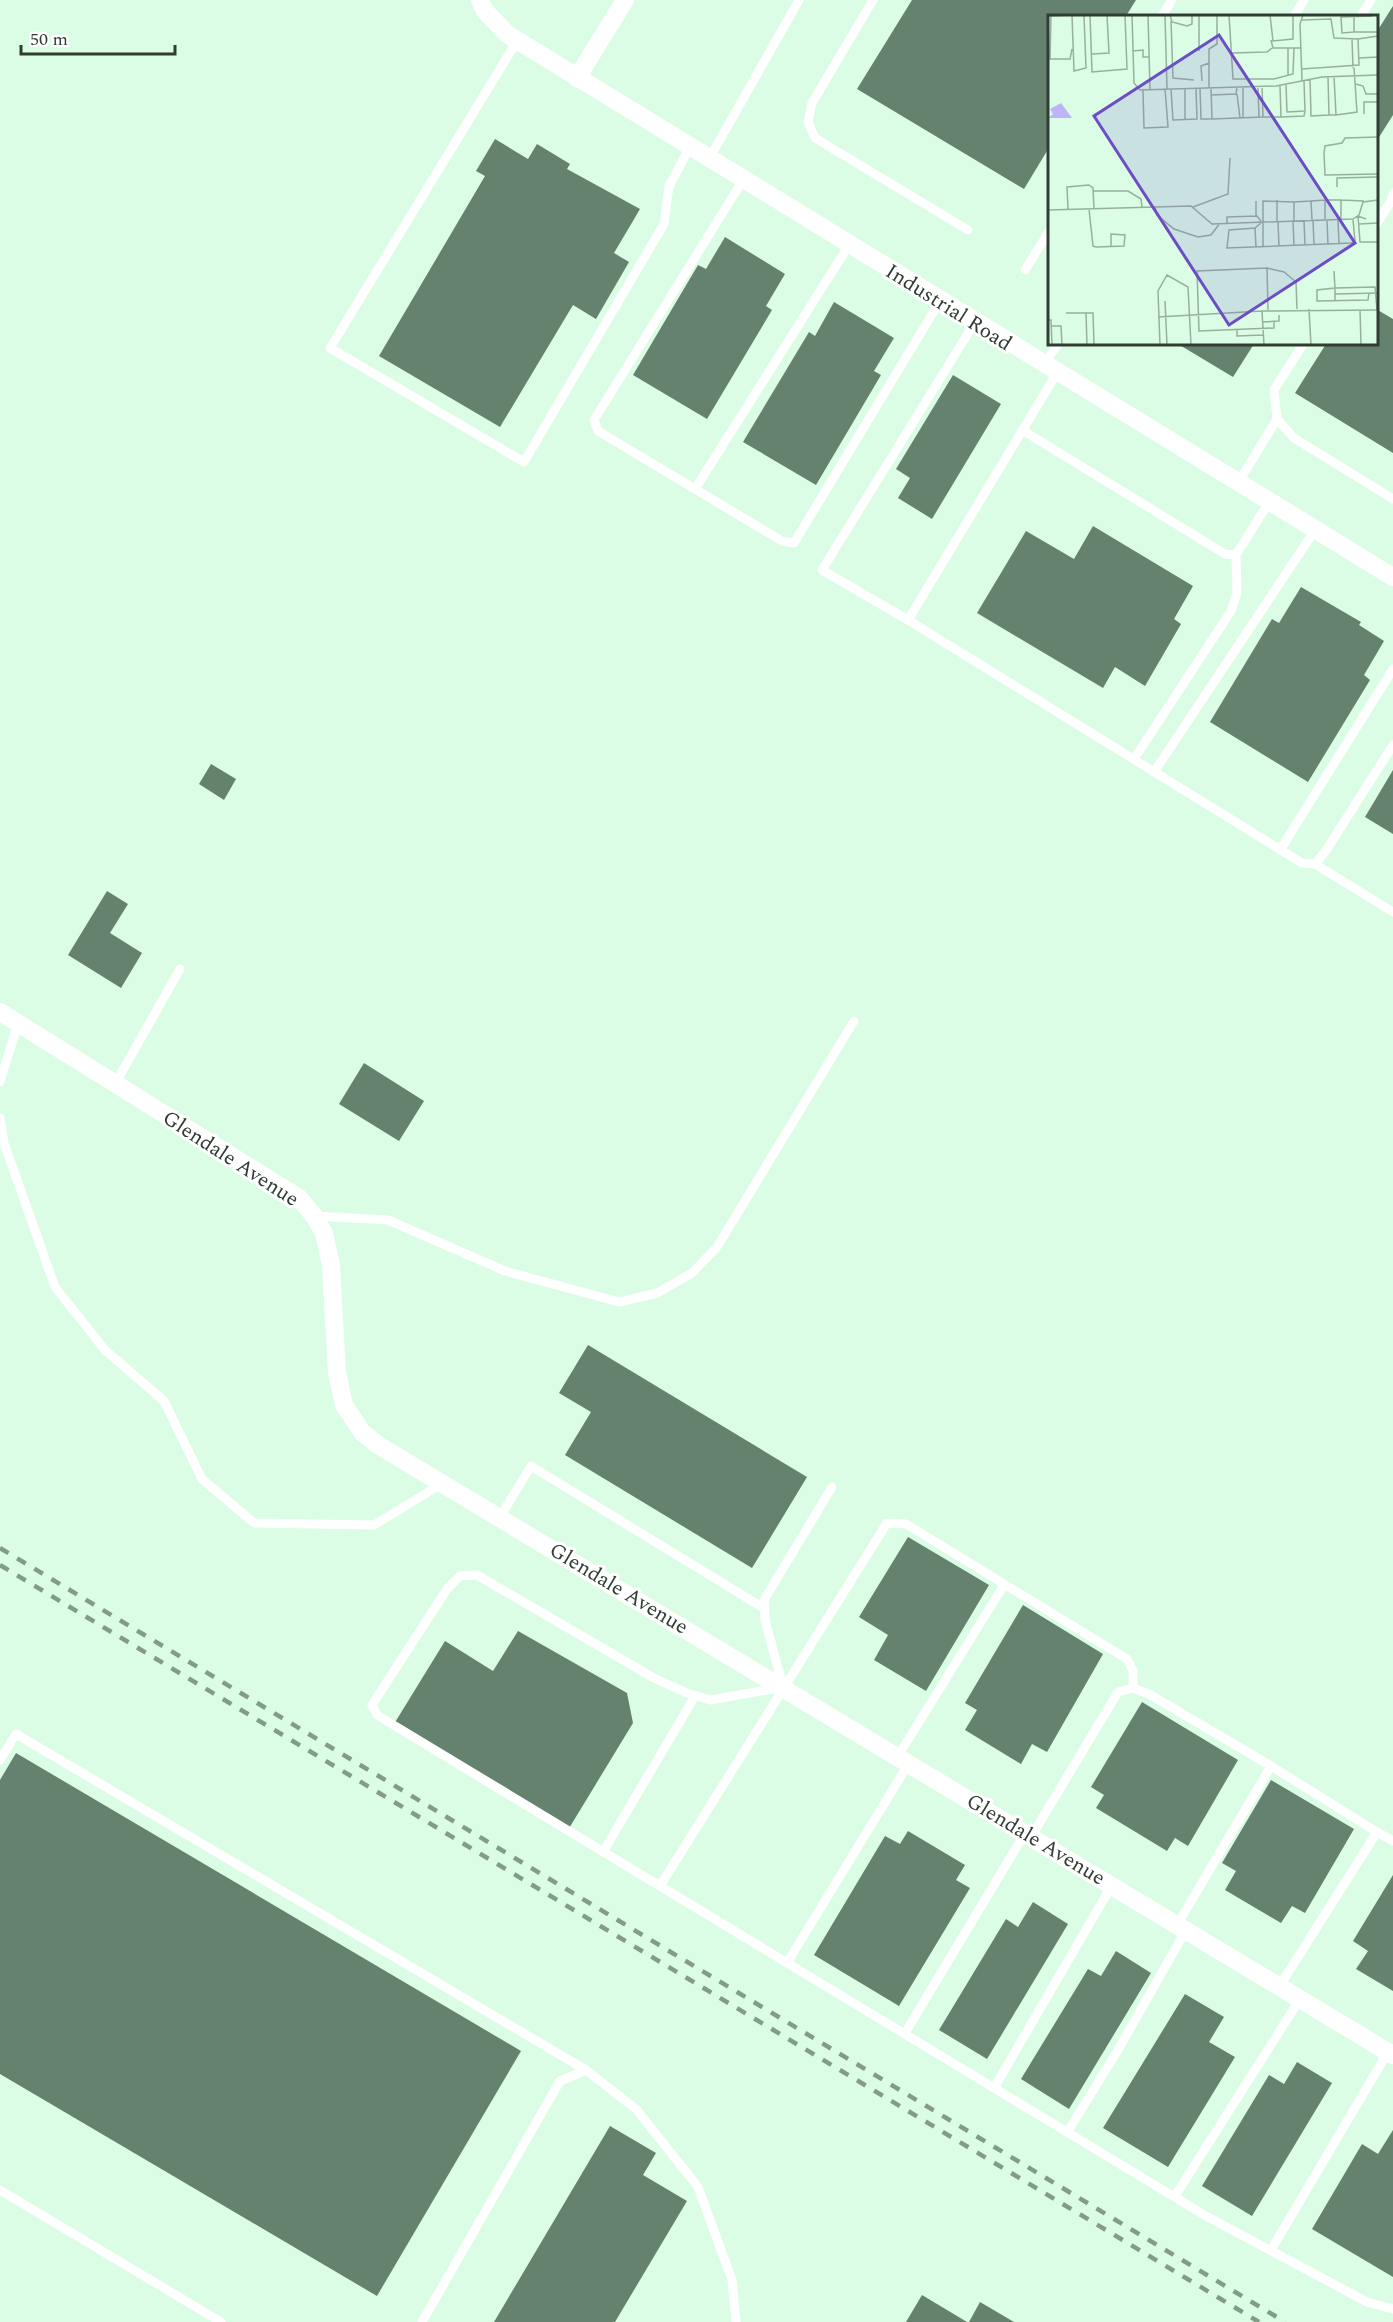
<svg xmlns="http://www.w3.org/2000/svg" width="1393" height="2322" viewBox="0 0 1393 2322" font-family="Spectral,serif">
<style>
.building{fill:#64826e}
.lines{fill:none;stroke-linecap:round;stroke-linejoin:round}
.lane{stroke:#fff;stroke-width:9}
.street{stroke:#fff;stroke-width:18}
.rail{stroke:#849b8b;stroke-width:4.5;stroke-dasharray:10 10;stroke-linecap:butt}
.labels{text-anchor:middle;stroke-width:6;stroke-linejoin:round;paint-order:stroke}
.street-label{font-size:21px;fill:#303d34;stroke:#fff}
.inset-road{fill:none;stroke:#97b09e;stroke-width:1.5}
.view{fill:#6d4dc6;fill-opacity:0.15;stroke:#6d4dc6;stroke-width:3}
.inset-edge{fill:none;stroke:#303d34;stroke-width:3}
</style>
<rect width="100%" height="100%" fill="#dbfce5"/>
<g class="building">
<polygon points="912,0 1136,0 1126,16 1050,16 1050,146 1024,189 857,89"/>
<polygon points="1393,6 1393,115 1376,142 1376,33"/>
<polygon points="495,139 528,159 537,144 570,164 567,169 640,209 614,253 629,262 596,319 573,305 500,427 379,356 485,176 476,171"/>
<polygon points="725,237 785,274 766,306 772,310 707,419 633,375 698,265 706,269"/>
<polygon points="834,302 894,338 874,371 881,375 816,485 743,442 809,332 815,336"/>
<polygon points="1376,309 1393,319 1393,453 1295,393 1326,344 1376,344"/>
<polygon points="1178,344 1254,344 1233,377"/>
<polygon points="953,375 1001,404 932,519 898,498 910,478 896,469"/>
<polygon points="1093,526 1193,586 1174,619 1181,624 1145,686 1115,667 1103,688 977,613 1026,531 1074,559"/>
<polygon points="1301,587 1361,622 1359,625 1384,641 1364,675 1370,680 1308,782 1210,722 1272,619 1279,623"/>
<polygon points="211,764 236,779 224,800 199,784"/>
<polygon points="1393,770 1393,834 1365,817"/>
<polygon points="107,891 128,904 110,933 142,953 121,988 68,955"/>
<polygon points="364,1063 424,1101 399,1141 339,1104"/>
<polygon points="588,1345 807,1477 752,1568 565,1455 591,1412 559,1393"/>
<polygon points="908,1537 989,1585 926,1691 874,1660 888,1635 859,1617"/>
<polygon points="1023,1605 1103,1654 1047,1752 1032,1744 1021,1764 965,1730 977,1710 965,1703"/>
<polygon points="518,1631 627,1693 633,1723 568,1830 394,1724 445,1641 493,1671"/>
<polygon points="1142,1702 1238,1760 1188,1846 1175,1838 1167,1851 1096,1808 1104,1795 1091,1787"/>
<polygon points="16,1753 521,2051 377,2296 0,2074 0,1780"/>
<polygon points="1271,1780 1354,1829 1305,1913 1292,1906 1281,1923 1225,1890 1236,1871 1222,1863"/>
<polygon points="908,1831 965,1865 956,1880 970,1888 899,2006 814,1955 885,1836 900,1844"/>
<polygon points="1393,1875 1393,1991 1356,1969 1368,1951 1353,1941"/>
<polygon points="1033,1902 1068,1924 987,2059 939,2030 1006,1919 1018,1927"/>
<polygon points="1116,1951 1151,1973 1069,2109 1021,2079 1088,1969 1101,1976"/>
<polygon points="1185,1994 1224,2017 1209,2042 1235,2057 1168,2167 1103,2128"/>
<polygon points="1297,2062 1332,2083 1252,2216 1202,2186 1269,2075 1284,2084"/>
<polygon points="610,2126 656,2153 643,2175 687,2201 615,2322 494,2322"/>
<polygon points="1393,2130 1393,2277 1312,2229 1362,2144 1378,2154"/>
<polygon points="922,2295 967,2322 906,2322"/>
<polygon points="980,2302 1014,2322 969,2322"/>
</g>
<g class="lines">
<g class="lane">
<polyline points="873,0 812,103 808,122 815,138 968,230"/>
<polyline points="1162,16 1172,0"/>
<polyline points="1294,16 1304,0"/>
<polyline points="1361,16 1371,0"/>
<polyline points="517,41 330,348 524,462 664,224 669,186 690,147"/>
<polyline points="709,159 799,0"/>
<polyline points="743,180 594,420 598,431 782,541 794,543 940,301"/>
<polyline points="1376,225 1391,201 1393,193"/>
<polyline points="1025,270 1050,230"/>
<polyline points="975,322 822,570 908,620 1057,373"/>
<polyline points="1303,344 1274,390 1277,419 1294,438 1393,499"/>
<polyline points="1044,364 1058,344"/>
<polyline points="1022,430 1225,554 1236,555 1269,502"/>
<polyline points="1238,483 1277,419"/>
<polyline points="695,489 849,245"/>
<polyline points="908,620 1302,863 1315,864 1325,852 1393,745"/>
<polyline points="1134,759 1231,611 1237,593 1236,555"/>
<polyline points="1154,772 1315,530"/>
<polyline points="1280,850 1393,669"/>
<polyline points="1315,864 1393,912"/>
<polyline points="0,1082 18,1023"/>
<polyline points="115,1084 180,969"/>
<polyline points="0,1118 4,1143 55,1287 105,1350 164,1401 202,1479 254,1523 374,1525 443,1483"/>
<polyline points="314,1216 388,1220 505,1271 619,1302 657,1293 692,1273 717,1247 854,1021"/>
<polyline points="500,1517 531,1466 765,1609"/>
<polyline points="783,1687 765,1620 764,1600 832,1487"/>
<polyline points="778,1688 710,1700 687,1693 654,1678 477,1575 460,1576 447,1589 372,1705 377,1715 1206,2216 1367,2302 1393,2309"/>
<polyline points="898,1756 1004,1585"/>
<polyline points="0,1760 16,1734 586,2070"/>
<polyline points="1377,1832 1393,1841"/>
<polyline points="1031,1837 1118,1692 1133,1688 1149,1694 1271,1766"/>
<polyline points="603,1852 695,1696"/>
<polyline points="660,1886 887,1523 906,1524 1127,1659 1133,1671 1133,1688"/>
<polyline points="1177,1925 1271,1766 1377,1832 1279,1987"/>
<polyline points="787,1963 909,1763"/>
<polyline points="905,2033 1025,1833"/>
<polyline points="994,2088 1112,1885"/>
<polyline points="1068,2131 1118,2050 1186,1930"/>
<polyline points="0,2190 221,2322"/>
<polyline points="1175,2196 1300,1999"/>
<polyline points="1271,2250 1388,2052"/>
<polyline points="422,2322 560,2081 586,2070 636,2109 698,2187 732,2280 736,2322"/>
</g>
<g class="street">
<polyline points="480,0 485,11 507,34 1393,577"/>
<polyline points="577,78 625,0"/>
<polyline points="0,1012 299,1198 314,1216 324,1233 331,1265 337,1373 344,1405 362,1432 378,1445 1393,2055"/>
</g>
<g class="rail">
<polyline points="0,1548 1285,2322"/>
<polyline points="0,1565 1259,2322"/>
</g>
</g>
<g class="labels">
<g class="street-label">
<text transform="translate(949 307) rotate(32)" y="7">Industrial Road</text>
<text transform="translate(231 1158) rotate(33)" y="7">Glendale Avenue</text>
<text transform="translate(619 1588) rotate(31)" y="7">Glendale Avenue</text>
<text transform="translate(1036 1839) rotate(31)" y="7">Glendale Avenue</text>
</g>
</g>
<g transform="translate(1048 15)">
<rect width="330" height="330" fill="#dbfce5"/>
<path d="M 13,88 L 24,103 L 0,103 L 5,99 L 2,94 Z" fill="#beb4f9"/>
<path class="inset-road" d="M 24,0 L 26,56 L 38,53 L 36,0M 42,0 L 44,57 L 79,54 L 77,0M 84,0 L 86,68 L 92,75 L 228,71 L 274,62 L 330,60M 100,0 L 102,74M 117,0 L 119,74M 122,0 L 124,7 L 139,11 L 144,9 L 144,0M 181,0 L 185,64 L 226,64 L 245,59 L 246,33M 222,0 L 225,26 L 245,24 L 245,0M 0,1 L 24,0M 3,1 L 2,44 L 22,44 L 24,34M 306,2 L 306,17 L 330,17M 123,6 L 125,63 L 146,65M 306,17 L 294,18 L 293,2 L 324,1M 304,24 L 305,53M 310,24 L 330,21M 223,25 L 225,33 L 253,33M 240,33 L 240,61M 85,36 L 95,35 L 95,42 L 101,42M 151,36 L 151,0M 183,38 L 219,37 L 224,33M 44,39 L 61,38 L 59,0M 311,43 L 330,42M 254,54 L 311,50 L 310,24 L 286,23 L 283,4 L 254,5M 262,64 L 263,101 L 281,100 L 280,62M 154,66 L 153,51 L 161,48M 254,66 L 252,9 L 255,0M 308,69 L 315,71 L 318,79 L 330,79M 238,70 L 239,97 L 257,96 L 256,66M 210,72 L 211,103M 152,73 L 153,104 L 164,104 L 163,73M 161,73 L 161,34 L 169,29 L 169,0M 123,74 L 125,105 L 149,104 L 148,73M 137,74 L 137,105M 95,75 L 96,113 L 120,112 L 117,74M 189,79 L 192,103M 163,80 L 188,79 L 189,72M 316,99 L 316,87 L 330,87M 281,100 L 288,100 L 286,61M 288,100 L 309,97 L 306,53M 215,102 L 233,102 L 232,71M 233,102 L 256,101 L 257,96M 195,103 L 195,72M 164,104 L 215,102 L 214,71M 330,122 L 297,123 L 294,128 L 277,131 L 276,138 L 277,160 L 330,159M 289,172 L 289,163 L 330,162M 45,176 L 80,176 L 93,184 L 94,192M 229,185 L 229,206M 277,185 L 293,185 L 293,204M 293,185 L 316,186M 208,186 L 208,200 L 213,206M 107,192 L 109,200 L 126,214 L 150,222 L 163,220 L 172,208M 145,192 L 180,179 L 182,143M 20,194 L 19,172 L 41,170 L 45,173 L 46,194M 41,194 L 45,231 L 48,232 L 76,231 L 77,220 L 63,219 L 63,231M 0,195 L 143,191 L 164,209 L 305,204 L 311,200 L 315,187 L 330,185M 318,204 L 310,201 L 312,227 L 330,227M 264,205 L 263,186 L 277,185 L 277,204M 265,205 L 266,230M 279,205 L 280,230M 290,205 L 291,229M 230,206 L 231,232M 245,206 L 246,231M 246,206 L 246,187 L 263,186M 256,206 L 257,231M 179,208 L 179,202 L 209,201M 213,208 L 207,213 L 181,215 L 179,233 L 303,228 L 307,226 L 305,205M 311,209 L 330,208M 207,213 L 208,232M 215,232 L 215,186 L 246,187M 219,253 L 149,256 L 151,316 L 226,313 L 226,307M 286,256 L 287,273 L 269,275 L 269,286 L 320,285 L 321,278M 287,279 L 330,278M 117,286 L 119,330M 287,286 L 287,273 L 327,272 L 329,295M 261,294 L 263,330M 220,295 L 219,253 L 236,257 L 248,267 L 249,294M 312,295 L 313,330M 18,298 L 38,298 L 39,330M 38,298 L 45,298 L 46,330M 110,302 L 214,296M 0,305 L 3,305 L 4,330M 215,307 L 231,306 L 231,300M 3,311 L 13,311 L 14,330M 189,314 L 189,321 L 215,320M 112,330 L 110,276 L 119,260 L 140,272 L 143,330M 216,330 L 214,296 L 330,295"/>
<path class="view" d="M 171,20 L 307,228 L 181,310 L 46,101 Z"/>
<rect width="330" height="330" class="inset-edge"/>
</g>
<path d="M21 45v9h154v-9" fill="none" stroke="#303d34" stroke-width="3"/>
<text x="30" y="45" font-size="18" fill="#303d34" stroke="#ffffff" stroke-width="4.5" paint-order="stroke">50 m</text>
</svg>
